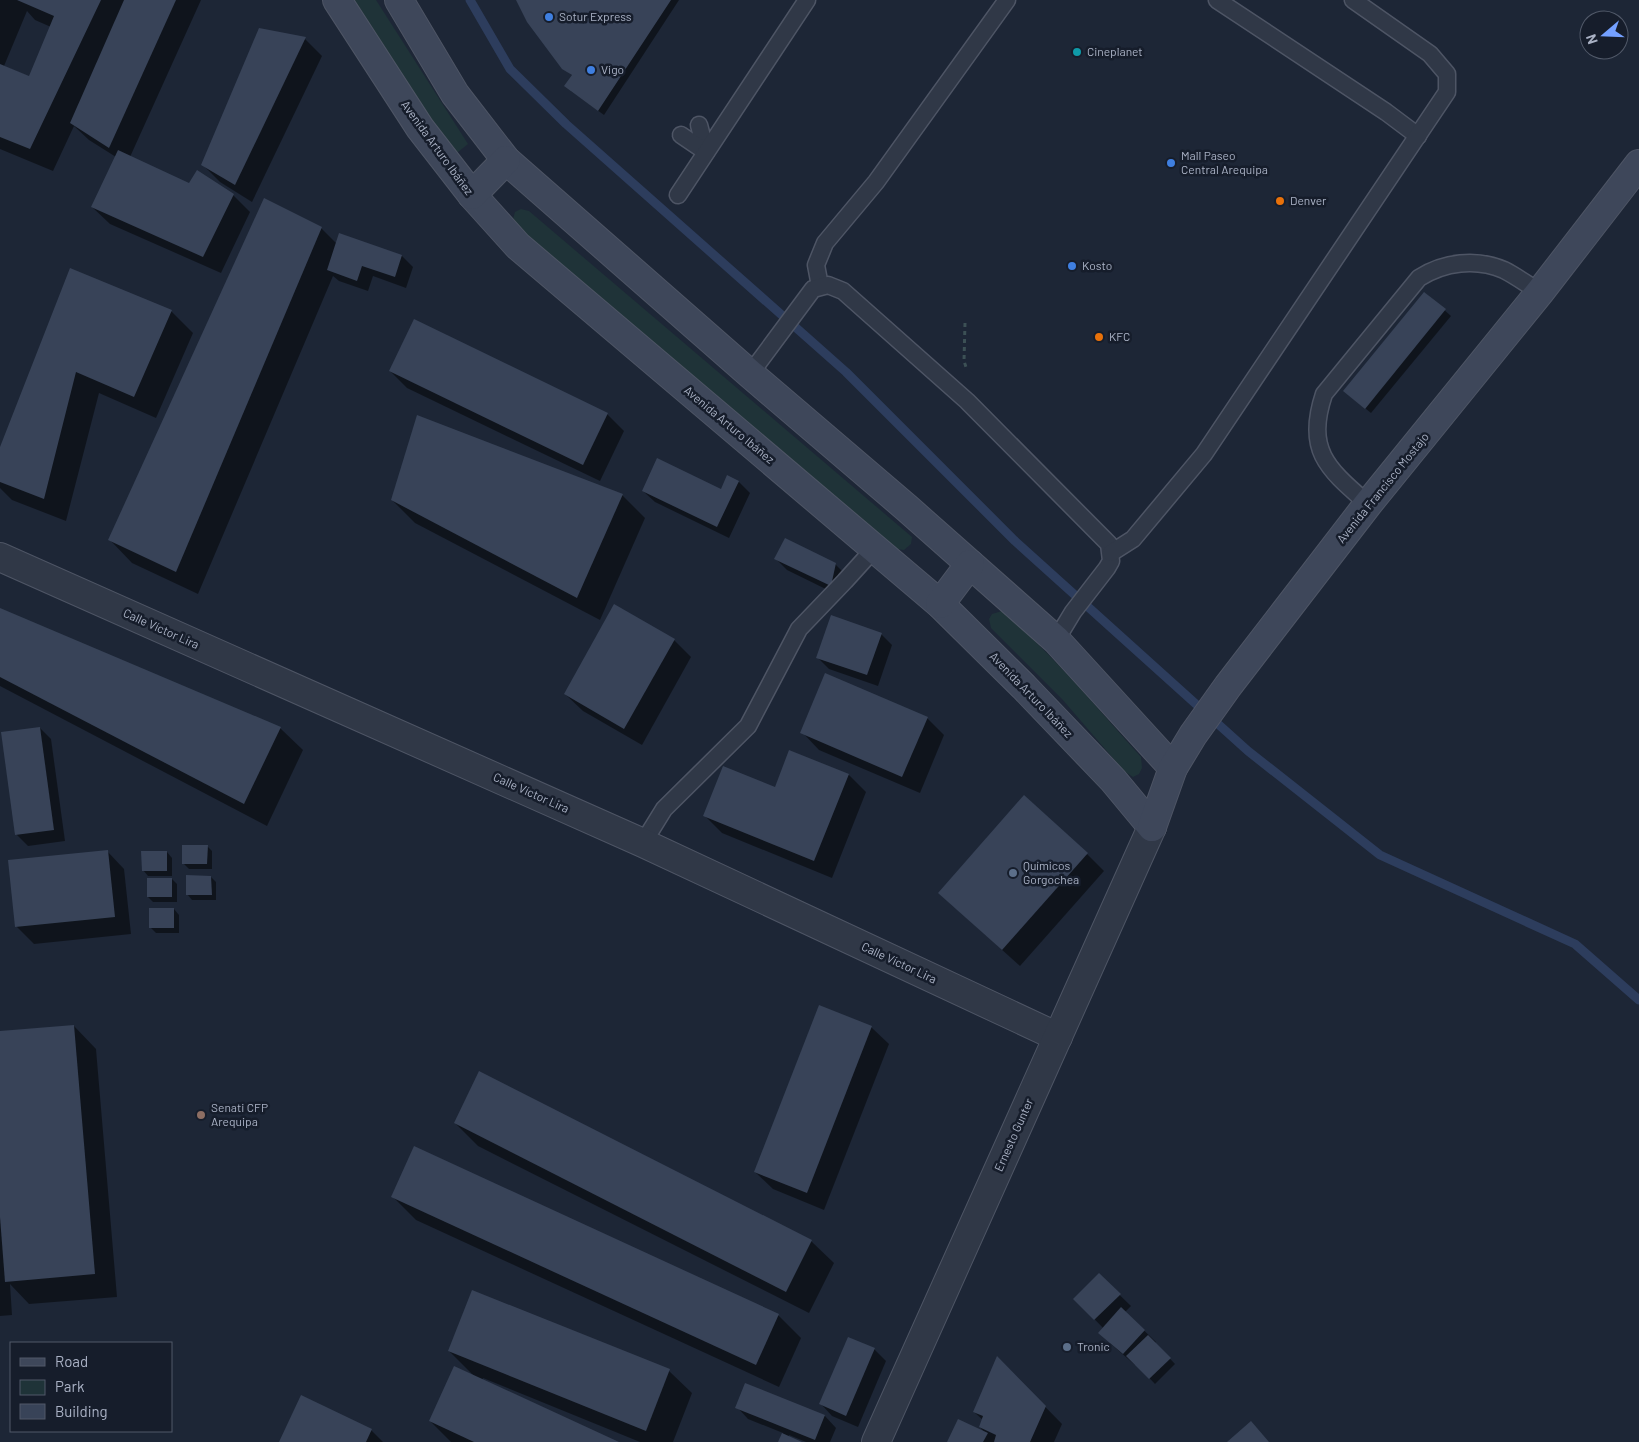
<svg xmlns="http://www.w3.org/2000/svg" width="1639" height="1442" viewBox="0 0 1639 1442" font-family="Barlow,sans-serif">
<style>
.green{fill:#1f3338}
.shadow{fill:#0007;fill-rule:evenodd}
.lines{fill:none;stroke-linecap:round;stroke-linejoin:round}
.stream{stroke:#2d3d5d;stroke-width:9}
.building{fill:#384358}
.lane-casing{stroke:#4e5565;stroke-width:19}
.street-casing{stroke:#4e5565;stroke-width:30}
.secondary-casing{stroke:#4e5565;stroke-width:30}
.path{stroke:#3c5055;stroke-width:3;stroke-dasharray:4 4;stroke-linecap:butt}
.lane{stroke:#303847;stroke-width:16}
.street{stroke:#303847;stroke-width:28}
.secondary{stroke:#3e475a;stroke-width:28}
.shop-dot{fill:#3f7fe0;stroke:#161d2b;stroke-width:2}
.culture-dot{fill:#0f9aa8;stroke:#161d2b;stroke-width:2}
.food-dot{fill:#e8710a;stroke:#161d2b;stroke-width:2}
.service-dot{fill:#5c6f8a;stroke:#161d2b;stroke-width:2}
.education-dot{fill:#8d6e63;stroke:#161d2b;stroke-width:2}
.labels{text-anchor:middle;stroke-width:5;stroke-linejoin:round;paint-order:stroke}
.poi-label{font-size:12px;fill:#aab2c5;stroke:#161d2b;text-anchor:start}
.street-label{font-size:12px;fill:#aab2c5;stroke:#161d2b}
</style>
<rect width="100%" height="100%" fill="#1d2636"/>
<g class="green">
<polygon points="350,0 376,0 468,144 453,156"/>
<polygon points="521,209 529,211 912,537 911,544 904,550 897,549 517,226 513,219 515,212"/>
<path d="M 1002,611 C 1053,654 1096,707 1141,757 L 1142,768 L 1139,774 L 1133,777 L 1124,771 L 1062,699 L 991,628 L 989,619 L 992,614 Z"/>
</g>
<g class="shadow">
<path d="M 0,0 L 201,0 L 130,157 L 189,184 L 233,195 L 250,212 L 221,273 L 110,224 L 92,207 L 116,157 L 89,140 L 74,126 L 53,171 L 0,149 ZM 27,11 L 35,20 L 51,27 L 30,77 L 4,66 Z"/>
<polygon points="517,0 679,0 604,115 571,91 573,76 563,68"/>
<polygon points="305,39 322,56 252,202 220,182 203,165"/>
<polygon points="321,228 337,244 402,256 413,267 406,288 373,276 368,291 339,281 333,276 198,594 132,563 110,540"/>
<polygon points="71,269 171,311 193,333 156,418 99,393 66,521 12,500 0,488 0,450"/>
<polygon points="1425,293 1451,316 1371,413 1350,396"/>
<polygon points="390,371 607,414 624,431 600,481 407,388"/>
<polygon points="739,482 750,493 729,538 655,502 643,491 721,490"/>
<polygon points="622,495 645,518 600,620 415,523 392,500"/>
<polygon points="776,559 835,564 847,576 842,597 787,570"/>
<polygon points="0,609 280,728 303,750 267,826 0,686"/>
<polygon points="881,634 892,645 878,686 829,669 817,657"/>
<polygon points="674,640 691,657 642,745 583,711 565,694"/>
<polygon points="927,718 944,735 920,793 819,750 802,732"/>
<polygon points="40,728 51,739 65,841 28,846 16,834"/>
<polygon points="790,751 849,775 866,792 832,878 722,833 705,816 775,788"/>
<polygon points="207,846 212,851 212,869 189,869 183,863"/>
<polygon points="107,851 124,869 131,934 34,944 16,926"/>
<polygon points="167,852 172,858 172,876 148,876 143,870"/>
<polygon points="1087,854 1104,871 1020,966 939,893"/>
<polygon points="211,877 216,882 216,900 192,900 187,894"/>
<polygon points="172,879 177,884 177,902 153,902 148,897"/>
<polygon points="174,909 179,915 179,933 156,933 150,927"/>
<polygon points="74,1026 96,1049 117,1297 29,1304 10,1284 12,1315 0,1316 0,1033"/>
<polygon points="871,1027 889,1044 824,1210 773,1189 755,1172"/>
<polygon points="455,1123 811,1241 834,1263 809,1313 478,1146"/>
<polygon points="393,1197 778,1315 801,1338 779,1387 416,1220"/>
<polygon points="1099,1275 1131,1306 1125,1312 1156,1342 1155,1343 1175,1364 1155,1384 1136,1364 1135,1365 1111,1344 1104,1329 1075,1299"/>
<polygon points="874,1349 886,1361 858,1427 832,1416 821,1404"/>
<polygon points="449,1351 669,1371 692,1393 673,1442 640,1442 483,1378 482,1380 616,1442 451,1442 430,1421 475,1377"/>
<polygon points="1014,1375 1062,1424 1054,1442 948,1442 986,1434 980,1427 983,1420 974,1412"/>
<polygon points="746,1385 825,1416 836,1428 830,1442 806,1442 789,1435 788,1438 799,1442 780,1442 783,1433 748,1419 737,1407"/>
<polygon points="371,1430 383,1442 280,1442"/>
</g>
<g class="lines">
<polyline class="stream" points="470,0 510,69 566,124 846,372 1015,541 1248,751 1380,855 1575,944 1639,1000"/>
</g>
<g class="building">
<polygon points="17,0 101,0 30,149 0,137 0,64 29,76 54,16"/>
<polygon points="124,0 176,0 109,148 70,123"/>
<polygon points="516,0 671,0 598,111 564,86 572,75 562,69 527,22"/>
<polygon points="259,28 306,37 235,185 201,165"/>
<polygon points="118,150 189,183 197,170 234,194 203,257 91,207"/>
<polygon points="264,198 322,227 176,572 108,540"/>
<polygon points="339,233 402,255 395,277 362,266 357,281 327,270"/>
<polygon points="70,268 172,310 134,397 76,372 44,499 0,482 0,447"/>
<polygon points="1424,292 1446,309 1365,409 1343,391"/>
<polygon points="414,319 608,413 583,465 389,371"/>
<polygon points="417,415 623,494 577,598 391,500"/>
<polygon points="657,458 721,489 727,475 739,481 717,527 642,491"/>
<polygon points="785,538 836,563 831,586 774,559"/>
<polygon points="614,604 675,639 624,729 564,694"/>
<polygon points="0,608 281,727 244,804 0,677"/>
<polygon points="831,615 882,633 867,675 816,658"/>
<polygon points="825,673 928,717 902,777 800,733"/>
<polygon points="40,727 54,830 15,835 1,732"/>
<polygon points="789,750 849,774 814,861 703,816 723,766 775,787"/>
<polygon points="1024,795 1088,853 1002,950 938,893"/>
<polygon points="182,845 208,845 207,864 182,864"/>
<polygon points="108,850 115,917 15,927 8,860"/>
<polygon points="141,851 167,851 167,871 142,871"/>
<polygon points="186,875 211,876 212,895 186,895"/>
<rect x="147" y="878" width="25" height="19"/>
<rect x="149" y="908" width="25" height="20"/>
<polygon points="819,1005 872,1026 807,1193 754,1172"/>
<polygon points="74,1025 95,1274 5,1282 0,1217 0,1031"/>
<polygon points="479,1071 812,1240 786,1292 454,1123"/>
<polygon points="414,1146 779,1314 756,1365 391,1197"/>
<polygon points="1099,1273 1121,1294 1094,1320 1073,1299"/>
<polygon points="472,1290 670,1369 646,1431 448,1351"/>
<polygon points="1121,1307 1145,1330 1123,1354 1098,1333"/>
<polygon points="1148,1335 1171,1358 1149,1379 1126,1356"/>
<polygon points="848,1337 875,1348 846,1416 819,1404"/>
<polygon points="997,1356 1046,1406 1030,1442 994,1442 996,1435 979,1427 983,1416 973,1412"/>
<polygon points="454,1366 619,1442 474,1442 429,1421"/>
<polygon points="745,1383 825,1415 815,1440 735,1408"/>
<polygon points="301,1395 372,1429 366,1442 279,1442"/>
<polygon points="958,1419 988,1433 983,1442 947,1442"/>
<polygon points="1251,1421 1269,1442 1227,1442"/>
<polygon points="782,1433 802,1442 778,1442"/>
</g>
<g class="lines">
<defs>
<g id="lane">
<polyline points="1217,0 1386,112 1418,136"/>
<polyline points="699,125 706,152"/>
<polyline points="681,135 706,152"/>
<polyline points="678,195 807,0"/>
<polyline points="820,286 816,265 825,243 876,182 1007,0"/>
<polyline points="750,374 813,289 828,285 843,291 967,401 1109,544 1111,561 1107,568 1073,612 1056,640"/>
<path d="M 1368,504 C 1328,469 1305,451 1324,394 L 1419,278 C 1444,262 1476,258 1504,270 C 1516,276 1528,285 1540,292"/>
<polyline points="1111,553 1133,539 1204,454 1447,92 1447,74 1430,54 1353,0"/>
<polyline points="643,843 664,809 748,726 799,629 845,581 874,549"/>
</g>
<g id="street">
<polyline points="0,557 643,843 1058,1037"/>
<polyline points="876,1442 1152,827"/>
</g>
<g id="secondary">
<polyline points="337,0 420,128 472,195 518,246 940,604 1024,687 1113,780 1152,827"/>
<polyline points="399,0 455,94 506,160 750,374 908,509 1056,640 1173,768"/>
<polyline points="472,195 506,160"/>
<polyline points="940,604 970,564"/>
<polyline points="1152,827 1173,768 1193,735 1228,686 1368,504 1540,292 1639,164"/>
</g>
</defs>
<use href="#lane" class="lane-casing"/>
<use href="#street" class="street-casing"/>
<use href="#secondary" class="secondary-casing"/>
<polyline class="path" points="965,323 964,361 966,367"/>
<use href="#lane" class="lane"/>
<use href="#street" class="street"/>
<use href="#secondary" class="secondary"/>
</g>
<g class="shop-dot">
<circle cx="549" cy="17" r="5"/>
<circle cx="591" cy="70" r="5"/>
<circle cx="1171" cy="163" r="5"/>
<circle cx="1072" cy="266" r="5"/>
</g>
<circle class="culture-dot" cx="1077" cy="52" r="5"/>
<g class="food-dot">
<circle cx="1280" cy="201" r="5"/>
<circle cx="1099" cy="337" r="5"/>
</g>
<g class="service-dot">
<circle cx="1013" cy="873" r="5"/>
<circle cx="1067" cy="1347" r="5"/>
</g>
<circle class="education-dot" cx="201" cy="1115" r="5"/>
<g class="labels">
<g class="poi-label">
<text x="559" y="21">Sotur Express</text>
<text x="1087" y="56">Cineplanet</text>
<text x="601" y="74">Vigo</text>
<text x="1181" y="160">Mall Paseo<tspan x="1181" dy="14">Central Arequipa</tspan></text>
<text x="1290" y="205">Denver</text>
<text x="1082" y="270">Kosto</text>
<text x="1109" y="341">KFC</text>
<text x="1023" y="870">Químicos<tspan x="1023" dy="14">Gorgochea</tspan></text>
<text x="211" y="1112">Senati CFP<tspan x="211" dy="14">Arequipa</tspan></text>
<text x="1077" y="1351">Tronic</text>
</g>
<g class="street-label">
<text transform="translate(437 148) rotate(54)" y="4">Avenida Arturo Ibáñez</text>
<text transform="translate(729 425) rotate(40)" y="4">Avenida Arturo Ibáñez</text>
<text transform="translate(1383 488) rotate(-51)" y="4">Avenida Francisco Mostajo</text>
<text transform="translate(161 629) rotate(24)" y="4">Calle Víctor Lira</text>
<text transform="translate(1031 695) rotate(46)" y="4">Avenida Arturo Ibáñez</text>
<text transform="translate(531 793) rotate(24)" y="4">Calle Víctor Lira</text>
<text transform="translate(899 963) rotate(25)" y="4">Calle Víctor Lira</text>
<text transform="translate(1014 1135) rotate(-66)" y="4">Ernesto Gunter</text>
</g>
</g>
<rect x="10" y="1342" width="162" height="90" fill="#161d2b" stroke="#515969"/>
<rect x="20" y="1358" width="25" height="8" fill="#3e475a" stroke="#515969"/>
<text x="55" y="1367" font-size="15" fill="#aab2c5">Road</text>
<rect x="20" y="1380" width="25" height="15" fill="#1f3338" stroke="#515969"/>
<text x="55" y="1392" font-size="15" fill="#aab2c5">Park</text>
<rect x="20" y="1404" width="25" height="15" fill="#384358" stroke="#515969"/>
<text x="55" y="1417" font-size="15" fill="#aab2c5">Building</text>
<g transform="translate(1604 35) rotate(251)"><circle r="24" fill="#161d2b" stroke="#515969"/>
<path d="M0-4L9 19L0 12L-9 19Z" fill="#74a0ff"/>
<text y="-8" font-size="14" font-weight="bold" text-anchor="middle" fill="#aab2c5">N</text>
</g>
</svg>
